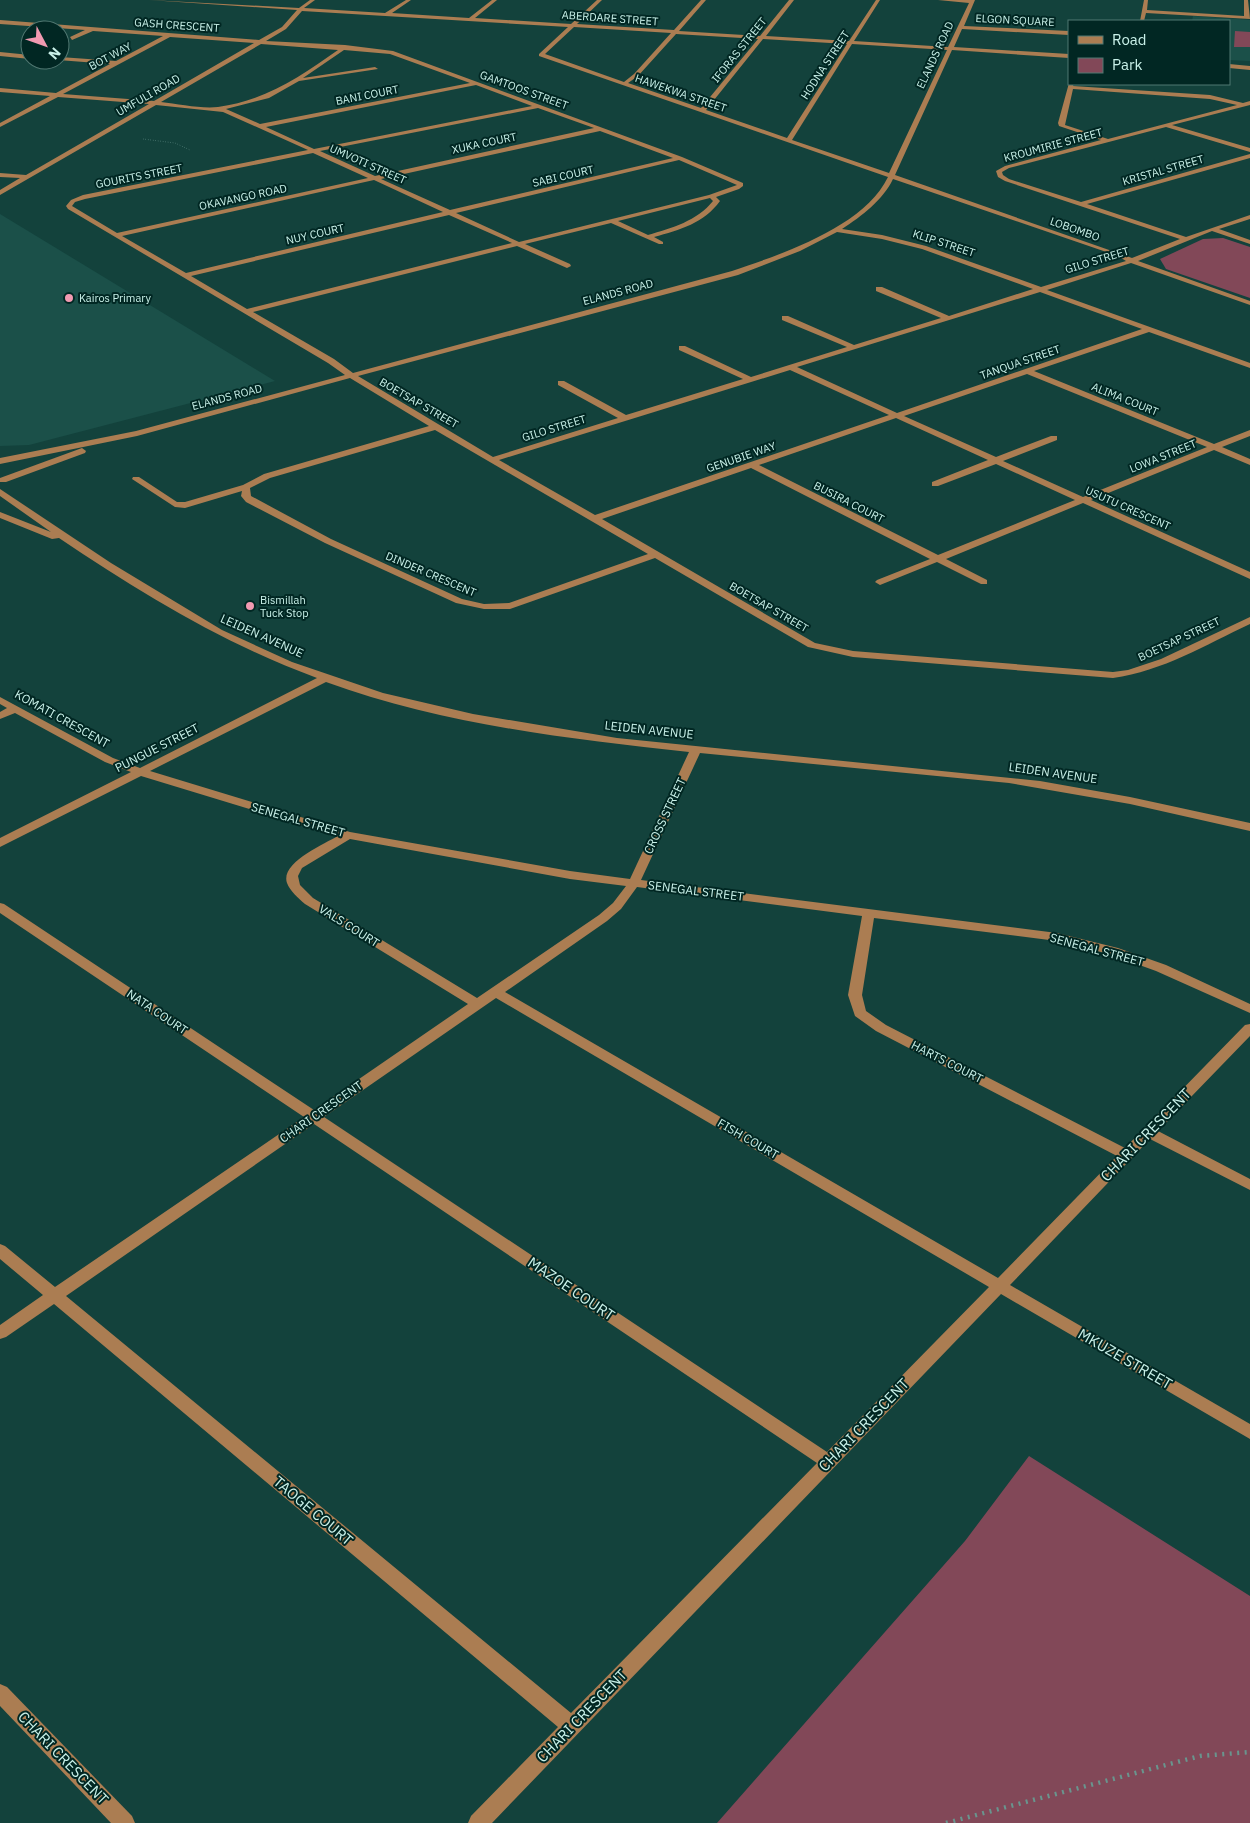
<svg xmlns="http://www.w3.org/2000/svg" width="1250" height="1823" viewBox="0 0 1250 1823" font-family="'IBM Plex Sans',sans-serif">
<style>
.built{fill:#1b5049}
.green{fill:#824858}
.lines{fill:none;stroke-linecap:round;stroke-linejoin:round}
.path-far1{stroke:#69958e;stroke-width:1;stroke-dasharray:0.5 2;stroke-linecap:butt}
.path{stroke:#69958e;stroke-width:4.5;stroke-dasharray:2 5.5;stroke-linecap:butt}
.minor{fill:#ab7d52;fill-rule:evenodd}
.poi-dot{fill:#f19ab1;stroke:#012723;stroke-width:2}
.labels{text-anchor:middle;stroke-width:4;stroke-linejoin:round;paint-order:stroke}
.far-street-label{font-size:11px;fill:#c9f1e9;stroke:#012723}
.far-poi-label{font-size:11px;fill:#c9f1e9;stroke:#012723;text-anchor:start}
.street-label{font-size:12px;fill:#c9f1e9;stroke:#012723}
.near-street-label{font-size:15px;fill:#c9f1e9;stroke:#012723}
</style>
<rect width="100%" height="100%" fill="#13423c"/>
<g class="built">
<polygon points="1193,16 1250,20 1250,61 1229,60 1229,21 1192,21"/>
<polygon points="0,214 275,381 29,445 0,446"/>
</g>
<g class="green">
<polygon points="1235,31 1250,32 1250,47 1234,47"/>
<polygon points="1223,238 1250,247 1250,298 1166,269 1160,259 1203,239"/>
<polygon points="1029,1456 1250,1596 1250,1823 717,1823 965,1541"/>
</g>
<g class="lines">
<polyline class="path-far1" points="143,139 175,143 190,150"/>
<polyline class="path" points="946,1823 1200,1756 1250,1752"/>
<g class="minor">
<path d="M 149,0 L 299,8 L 310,0 L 315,0 L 304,8 L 385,13 L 406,0 L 411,0 L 392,13 L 469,18 L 492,0 L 497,0 L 475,18 L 571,24 L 597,0 L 602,0 L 577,24 L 674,30 L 701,0 L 706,0 L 679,31 L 760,36 L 789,0 L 794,0 L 766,36 L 849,41 L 876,0 L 880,0 L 854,41 L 948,47 L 969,3 L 938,0 L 975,0 L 964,26 L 1069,31 L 1069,35 L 962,29 L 954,47 L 1069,54 L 1069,58 L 952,50 L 895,175 L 1132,258 L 1180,239 L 1005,181 L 998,177 L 996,171 L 1005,166 L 1101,140 L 1059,126 L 1058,123 L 1069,83 L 1074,84 L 1073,86 L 1210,95 L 1243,103 L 1250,101 L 1250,105 L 1172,125 L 1250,148 L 1250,152 L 1166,127 L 1009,168 L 1002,172 L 1003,175 L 1009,179 L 1081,202 L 1250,154 L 1250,158 L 1087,204 L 1186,237 L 1250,215 L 1250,219 L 1219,229 L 1250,240 L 1250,244 L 1212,231 L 1138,261 L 1250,301 L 1250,305 L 1131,263 L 1047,290 L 1250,363 L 1250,368 L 1149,332 L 1034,371 L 1214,444 L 1250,430 L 1250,436 L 1222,447 L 1250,459 L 1250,465 L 1214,450 L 1091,500 L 1250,572 L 1250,579 L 1083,503 L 946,559 L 987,580 L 987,584 L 981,584 L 937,562 L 880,585 L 875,582 L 877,580 L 930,559 L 751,468 L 602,519 L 815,643 L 853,651 L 1113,672 L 1128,670 L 1161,659 L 1250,617 L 1250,624 C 1205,645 1163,671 1113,678 L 853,657 L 808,647 L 655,558 L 510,609 L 484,609 L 456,603 L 325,543 L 246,502 L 241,496 L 242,491 L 185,508 L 175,507 L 132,479 L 133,477 L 139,477 L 177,502 L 185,502 L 243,485 L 264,474 L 429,426 L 350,378 L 137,436 L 0,464 L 0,458 L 136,431 L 345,375 L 328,363 L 68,209 L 66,206 L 71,200 L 83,195 L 308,150 L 223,112 L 156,105 L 0,195 L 0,190 L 20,178 L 0,177 L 0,173 L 26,175 L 149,104 L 58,97 L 0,127 L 0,123 L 50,96 L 0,92 L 0,88 L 56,93 L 110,64 L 58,60 L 60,57 L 116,61 L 163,36 L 93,31 L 72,40 L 70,37 L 85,30 L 0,24 L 0,20 L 259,40 L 282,27 L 297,10 ZM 302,11 L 568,27 L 539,54 L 539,56 L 888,177 C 864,227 782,254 732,271 L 353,373 L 334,359 L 253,312 L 517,246 L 567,268 L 571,266 L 570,264 L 525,244 L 611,223 L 659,244 L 663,244 L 663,242 L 654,237 C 680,230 704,223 720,201 L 716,197 L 739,189 L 743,186 L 743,183 L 682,157 L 393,51 L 345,45 L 266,41 L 286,29 ZM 574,27 L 671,33 L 634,74 L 624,82 L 545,54 ZM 676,34 L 758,39 L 701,108 L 628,83 L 638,76 ZM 170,37 L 254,43 L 154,101 L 63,94 ZM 763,39 L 847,44 L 787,138 L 706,110 ZM 261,44 L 338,50 C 301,76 265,101 218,107 C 202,109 178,104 161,102 ZM 852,44 L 947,50 L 889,173 L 792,140 ZM 344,50 L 390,54 L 470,83 L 260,124 L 226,109 L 269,98 L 299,81 L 378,69 L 375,67 L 303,78 ZM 476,85 L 532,106 L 314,149 L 266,127 ZM 1073,89 L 1210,99 L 1237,105 L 1108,139 L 1065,125 ZM 538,108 L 594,128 L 375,176 L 320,151 ZM 600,131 L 673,158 L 450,210 L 381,179 ZM 313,153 L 368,178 L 117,233 L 72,206 L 75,202 L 85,199 ZM 679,160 L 737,185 L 709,195 L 519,242 L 456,213 ZM 893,179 L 1118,256 L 1126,261 L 1041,287 L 926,246 L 882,235 L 842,229 C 862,216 883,200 893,179 ZM 374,180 L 443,212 L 186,273 L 122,236 ZM 710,198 L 713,201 C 697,221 672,228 648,235 L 618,221 ZM 449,215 L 512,243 L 247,309 L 191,276 ZM 837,232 L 882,239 L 922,249 L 1033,289 L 949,316 L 882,287 L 876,287 L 876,291 L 941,318 L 854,345 L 788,316 L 782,316 L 782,320 L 847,347 L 751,377 L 685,346 L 679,346 L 679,350 L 743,379 L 626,415 L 564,381 L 558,381 L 558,385 L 618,418 L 493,457 L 358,376 L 738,275 L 800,251 ZM 1040,292 L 1142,329 L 897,413 L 797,367 ZM 790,370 L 889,415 L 595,515 L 499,460 ZM 1027,374 L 1207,447 L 1083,497 L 1003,461 L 1057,440 L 1057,436 L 1051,436 L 996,457 L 904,416 ZM 896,418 L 988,460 L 932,482 L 932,486 L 938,486 L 996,464 L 1075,500 L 938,555 L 759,465 ZM 435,430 L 648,554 L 509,603 L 484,604 L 462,599 L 331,539 L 251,496 L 250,488 L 270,478 Z"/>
<polygon points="1144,0 1148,0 1147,10 1244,16 1244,0 1248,0 1250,19 1146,13 1144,21 1140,21"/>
<polygon points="0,52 30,55 30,59 0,56"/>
<polygon points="1229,64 1250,66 1250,70 1229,68"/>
<polygon points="82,448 86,451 85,453 6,482 0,482 0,478"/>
<path d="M 0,489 L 111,563 L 222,630 L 292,662 L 383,693 L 473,714 L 617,738 L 1040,781 L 1130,797 L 1250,823 L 1250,831 L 1130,804 L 1009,783 L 700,753 L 641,880 L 1057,933 L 1118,948 L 1166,965 L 1250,1004 L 1250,1013 L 1156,971 L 1109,954 L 1057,941 L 874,918 L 862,995 L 866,1011 L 886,1025 L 1125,1148 L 1245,1025 L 1250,1024 L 1250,1036 L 1158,1131 L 1250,1179 L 1250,1190 L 1150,1139 L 1010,1285 L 1250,1424 L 1250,1439 L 1001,1294 L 492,1823 L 468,1823 L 471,1816 L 558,1727 L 54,1304 L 6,1337 L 0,1339 L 0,1325 L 43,1295 L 0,1259 L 0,1244 L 5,1246 L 55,1287 L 304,1117 L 0,913 L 0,903 L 4,904 L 314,1110 L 468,1004 L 305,904 C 298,898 290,891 287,883 C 280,863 324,844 338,836 L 141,776 L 0,847 L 0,838 L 131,772 L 105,762 L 15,713 L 0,719 L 0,712 L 7,708 L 0,704 L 0,697 L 113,758 L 140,768 L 317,678 C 224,644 141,593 59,538 L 52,539 L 0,518 L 0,512 L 51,532 L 0,496 ZM 326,682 C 442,724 567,739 689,752 L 630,879 L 570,871 L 350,832 L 150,771 ZM 350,839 L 570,879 L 626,886 L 613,903 L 599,915 L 477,998 L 313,898 L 300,885 L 298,876 L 302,868 ZM 637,887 L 862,916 L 848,995 L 855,1016 L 876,1031 L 1117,1156 L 998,1278 L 505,992 L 607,921 L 621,909 ZM 496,998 L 989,1287 L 827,1452 L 324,1117 ZM 314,1124 L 817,1463 L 571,1713 L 66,1296 Z"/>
<polygon points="0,1684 7,1687 132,1816 135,1823 111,1823 0,1706"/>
</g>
</g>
<g class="poi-dot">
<circle cx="69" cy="298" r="5"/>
<circle cx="250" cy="606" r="5"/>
</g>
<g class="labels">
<g class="far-street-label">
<text transform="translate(610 18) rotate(4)" y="4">ABERDARE STREET</text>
<text transform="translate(1015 20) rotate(3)" y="4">ELGON SQUARE</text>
<text transform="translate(177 25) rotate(4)" y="4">GASH CRESCENT</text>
<text transform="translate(739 50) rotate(-51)" y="4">IFORAS STREET</text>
<text transform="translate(935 55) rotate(-65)" y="4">ELANDS ROAD</text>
<text transform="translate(110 56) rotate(-28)" y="4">BOT WAY</text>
<text transform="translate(825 65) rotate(-57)" y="4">HODNA STREET</text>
<text transform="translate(524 90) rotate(20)" y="4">GAMTOOS STREET</text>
<text transform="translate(681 93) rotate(19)" y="4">HAWEKWA STREET</text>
<text transform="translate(148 95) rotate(-30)" y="4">UMFULI ROAD</text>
<text transform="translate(367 95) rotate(-11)" y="4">BANI COURT</text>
<text transform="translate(484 143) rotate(-12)" y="4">XUKA COURT</text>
<text transform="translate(1053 145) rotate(-15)" y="4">KROUMIRIE STREET</text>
<text transform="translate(368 164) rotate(24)" y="4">UMVOTI STREET</text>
<text transform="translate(1163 170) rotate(-16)" y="4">KRISTAL STREET</text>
<text transform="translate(139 176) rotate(-11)" y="4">GOURITS STREET</text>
<text transform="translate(563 176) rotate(-13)" y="4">SABI COURT</text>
<text transform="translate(243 197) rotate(-12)" y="4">OKAVANGO ROAD</text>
<text transform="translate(1075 229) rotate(19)" y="4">LOBOMBO</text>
<text transform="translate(315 234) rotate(-13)" y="4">NUY COURT</text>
<text transform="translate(944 243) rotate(18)" y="4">KLIP STREET</text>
<text transform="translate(1097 260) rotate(-17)" y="4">GILO STREET</text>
<text transform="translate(618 292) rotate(-15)" y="4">ELANDS ROAD</text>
<text transform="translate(1020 362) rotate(-19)" y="4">TANQUA STREET</text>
<text transform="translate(227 397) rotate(-15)" y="4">ELANDS ROAD</text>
<text transform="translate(1125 399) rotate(22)" y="4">ALIMA COURT</text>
<text transform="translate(419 403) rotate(30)" y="4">BOETSAP STREET</text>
<text transform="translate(554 428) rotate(-17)" y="4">GILO STREET</text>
<text transform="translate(1163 456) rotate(-22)" y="4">LOWA STREET</text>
<text transform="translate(741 457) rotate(-19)" y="4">GENUBIE WAY</text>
<text transform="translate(849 502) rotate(27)" y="4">BUSIRA COURT</text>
<text transform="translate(1128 508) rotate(24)" y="4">USUTU CRESCENT</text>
<text transform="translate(431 574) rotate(23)" y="4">DINDER CRESCENT</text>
<text transform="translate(769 607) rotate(30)" y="4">BOETSAP STREET</text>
<text transform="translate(1179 639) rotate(-25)" y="4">BOETSAP STREET</text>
</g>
<g class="far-poi-label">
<text x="79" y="302">Kairos Primary</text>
<text x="260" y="604">Bismillah<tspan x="260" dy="13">Tuck Stop</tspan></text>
</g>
<g class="street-label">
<text transform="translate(262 636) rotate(24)" y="4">LEIDEN AVENUE</text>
<text transform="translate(62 719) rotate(29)" y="4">KOMATI CRESCENT</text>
<text transform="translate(649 730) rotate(6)" y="4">LEIDEN AVENUE</text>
<text transform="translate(157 748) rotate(-27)" y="4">PUNGUE STREET</text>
<text transform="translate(1053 773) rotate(8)" y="4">LEIDEN AVENUE</text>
<text transform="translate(665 816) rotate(-65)" y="4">CROSS STREET</text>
<text transform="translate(298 820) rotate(16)" y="4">SENEGAL STREET</text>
<text transform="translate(696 891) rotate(7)" y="4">SENEGAL STREET</text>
<text transform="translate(349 926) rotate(32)" y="4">VALS COURT</text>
<text transform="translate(1097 950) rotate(15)" y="4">SENEGAL STREET</text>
<text transform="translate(157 1012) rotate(34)" y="4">NATA COURT</text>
<text transform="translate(947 1062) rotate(27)" y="4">HARTS COURT</text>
<text transform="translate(321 1112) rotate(-35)" y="4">CHARI CRESCENT</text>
<text transform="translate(748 1139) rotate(30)" y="4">FISH COURT</text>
</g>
<g class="near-street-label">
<text transform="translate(1146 1135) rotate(-46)" y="5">CHARI CRESCENT</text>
<text transform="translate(571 1289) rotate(34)" y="5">MAZOE COURT</text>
<text transform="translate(1125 1359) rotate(30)" y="5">MKUZE STREET</text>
<text transform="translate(864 1425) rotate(-46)" y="5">CHARI CRESCENT</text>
<text transform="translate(313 1511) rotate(40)" y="5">TAOGE COURT</text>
<text transform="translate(582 1716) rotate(-46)" y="5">CHARI CRESCENT</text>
<text transform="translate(63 1758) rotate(46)" y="5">CHARI CRESCENT</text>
</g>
</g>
<rect x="1068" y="20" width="162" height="65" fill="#012723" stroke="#517872"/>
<rect x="1078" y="36" width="25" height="8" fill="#ab7d52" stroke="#517872"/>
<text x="1112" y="45" font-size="15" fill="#c9f1e9">Road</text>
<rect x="1078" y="58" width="25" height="15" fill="#824858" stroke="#517872"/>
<text x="1112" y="70" font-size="15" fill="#c9f1e9">Park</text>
<g transform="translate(45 45) rotate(131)"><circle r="24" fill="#012723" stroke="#517872"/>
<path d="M0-4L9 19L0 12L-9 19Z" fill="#f19ab1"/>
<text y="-8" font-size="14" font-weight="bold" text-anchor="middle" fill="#c9f1e9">N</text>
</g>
</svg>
